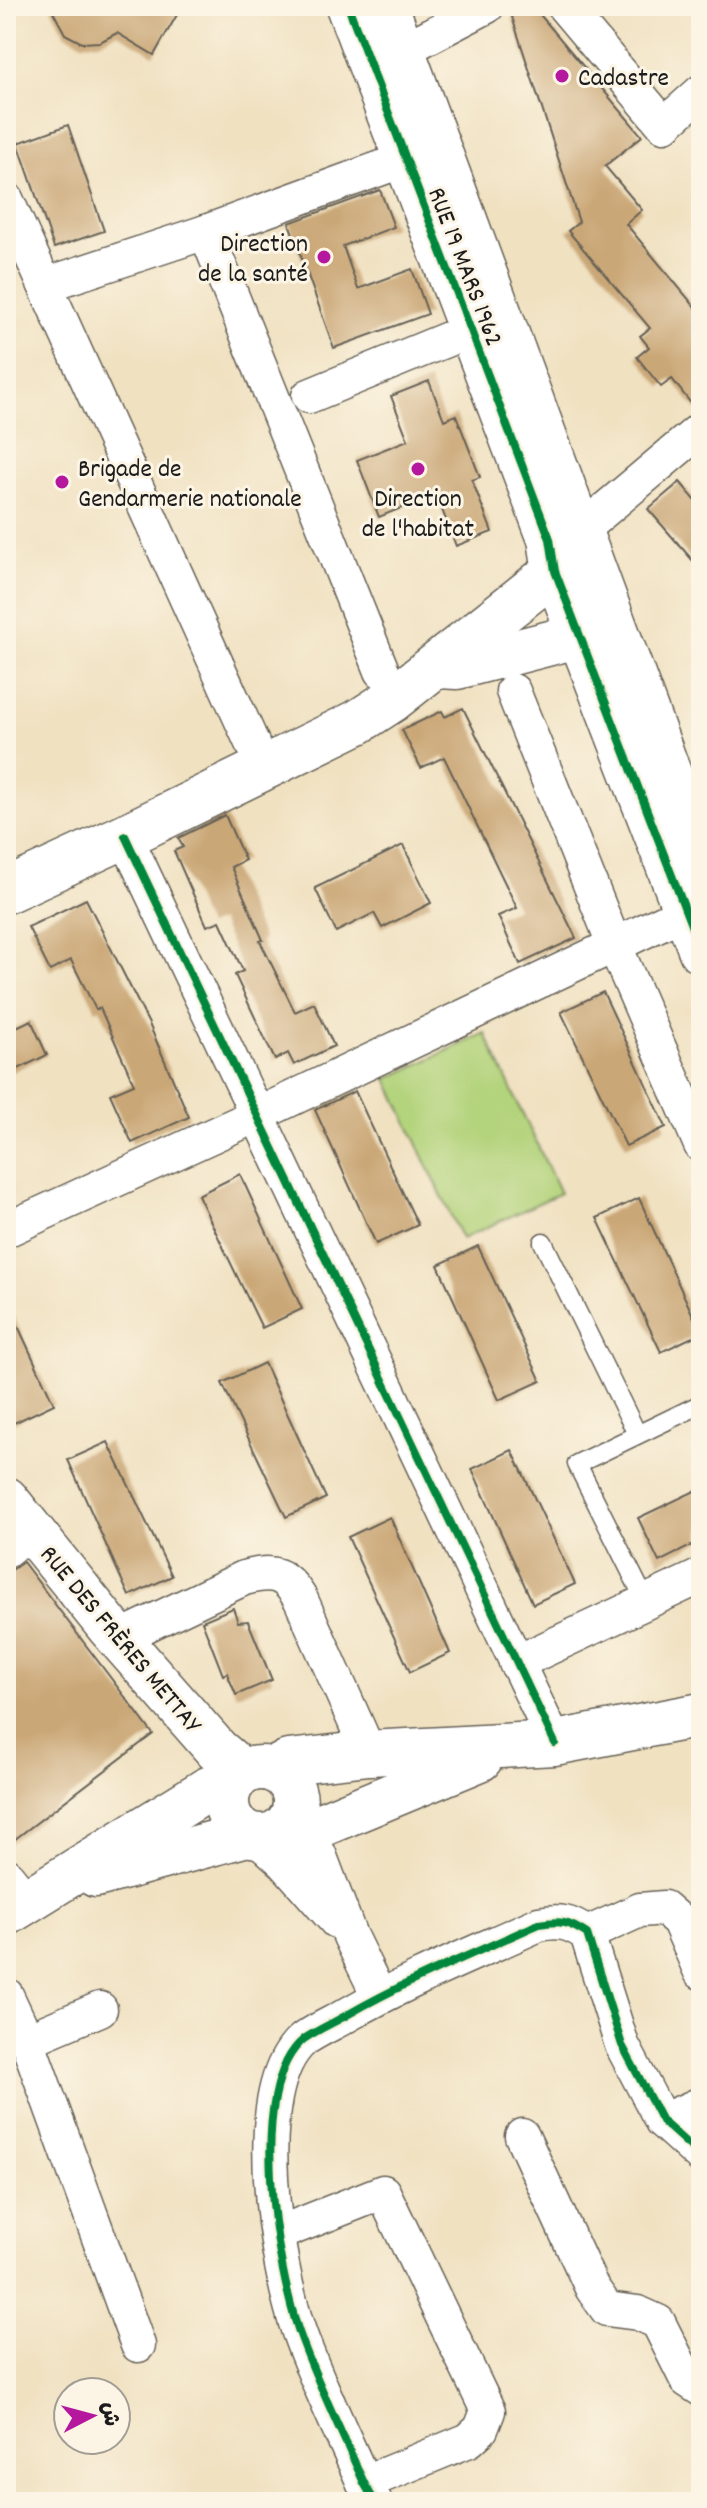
<svg xmlns="http://www.w3.org/2000/svg" width="707" height="2508" viewBox="0 0 707 2508" font-family="Dekko,'Playpen Sans Arabic',sans-serif">
<style>
.green{fill:#b3d37b;stroke:#68784c;stroke-width:2}
.building{fill:#caa777}
.lines{fill:none;stroke-linecap:round;stroke-linejoin:round}
.service-casing{stroke:#666156;stroke-width:21}
.minor-casing{stroke:#666156;stroke-width:37}
.tertiary-casing{stroke:#666156;stroke-width:47}
.service{stroke:#fff;stroke-width:18}
.minor{stroke:#fff;stroke-width:34}
.tertiary{stroke:#fff;stroke-width:44}
.cycleway-casing{stroke:#fcf5e5;stroke-width:13}
.cycleway{stroke:#00873e;stroke-width:8}
.poi-dot{fill:#b5179e;stroke:#fcf5e5;stroke-width:3}
.labels{text-anchor:middle;stroke-width:6;stroke-linejoin:round;paint-order:stroke}
.poi-label{font-size:26px;fill:#1c1c1c;stroke:#fcf5e5;text-anchor:start}
.street-label{font-size:26px;fill:#1c1c1c;stroke:#fcf5e5}
</style>
<rect width="100%" height="100%" fill="#fcf5e5"/>
<filter id="ink" filterUnits="userSpaceOnUse"><feTurbulence type="fractalNoise" baseFrequency=".0125" numOctaves="2"/><feDisplacementMap in="SourceGraphic" scale="16" xChannelSelector="R" yChannelSelector="G"/><feConvolveMatrix kernelMatrix="1 2 1 2 8 2 1 2 1" color-interpolation-filters="sRGB"/></filter>
<filter id="wash" filterUnits="userSpaceOnUse"><feTurbulence type="fractalNoise" baseFrequency=".006" numOctaves="4" result="noise"/><feDisplacementMap in="SourceGraphic" scale="32" xChannelSelector="R" yChannelSelector="G"/><feGaussianBlur stdDeviation="1.8" result="paint"/><feColorMatrix in="noise" values="0 0 0 0 0 0 0 0 0 0 0 0 0 0 0 0 0 1.4 0 .05"/><feComposite in="paint" operator="in"/></filter>
<g filter="url(#wash)">
<rect width="100%" height="100%" fill="#f0e1c1"/>
<polygon class="green" points="485,1033 560,1193 462,1239 387,1079"/>
<g id="blocks">
<g class="building">
<polygon points="50,6 182,6 154,55 117,33 100,42 82,43 65,34"/>
<polygon points="521,8 536,10 642,136 605,166 642,210 626,224 701,314 701,410 696,410 672,379 661,387 637,357 649,347 640,336 650,328 568,231 579,222 512,17"/>
<polygon points="68,125 104,231 54,248 18,143"/>
<polygon points="380,190 394,227 343,246 358,289 412,269 428,314 334,348 289,223"/>
<polygon points="429,381 444,420 456,415 480,477 472,480 492,532 456,546 436,494 379,517 357,460 408,440 391,396"/>
<polygon points="680,482 701,507 701,570 648,509"/>
<polygon points="463,708 576,938 520,964 498,916 517,908 444,757 421,768 402,730 442,711 445,717"/>
<polygon points="225,815 245,860 231,867 263,940 260,941 295,1012 314,1003 334,1046 294,1065 288,1053 275,1060 235,975 243,971 220,921 207,926 174,851 183,847 178,838"/>
<polygon points="403,845 431,903 382,928 374,913 336,932 315,888"/>
<polygon points="86,899 149,1024 189,1117 132,1143 110,1094 134,1084 100,1008 96,1010 71,960 50,971 28,927"/>
<polygon points="603,992 666,1127 626,1146 561,1012"/>
<polygon points="31,1020 47,1055 6,1075 6,1032"/>
<polygon points="355,1091 418,1225 376,1244 315,1110"/>
<polygon points="240,1174 302,1309 262,1328 198,1195"/>
<polygon points="639,1198 701,1333 661,1352 597,1218"/>
<polygon points="478,1246 541,1381 499,1400 438,1265"/>
<polygon points="6,1300 54,1404 12,1424 6,1410"/>
<polygon points="264,1363 326,1498 286,1517 222,1383"/>
<polygon points="108,1442 172,1576 129,1596 68,1460"/>
<polygon points="512,1450 575,1584 533,1604 472,1469"/>
<polygon points="701,1488 701,1541 659,1562 638,1518"/>
<polygon points="390,1517 450,1653 410,1672 348,1537"/>
<polygon points="23,1562 153,1734 6,1846 6,1574"/>
<polygon points="233,1608 238,1622 248,1621 272,1680 236,1695 227,1673 223,1675 202,1621"/>
</g>
</g>
</g>
<g filter="url(#ink)">
<use href="#blocks" fill-opacity="0" stroke="#666156" stroke-width="2"/>
<g class="lines">
<defs>
<g id="service">
<polyline points="543,1242 637,1434"/>
<polyline points="646,1602 577,1464 701,1404"/>
</g>
<g id="minor">
<polyline points="564,6 664,125 701,92"/>
<polyline points="401,51 487,6"/>
<polyline points="6,199 252,743"/>
<polyline points="206,232 382,671"/>
<polyline points="45,285 206,232 406,159"/>
<polyline points="309,396 470,330"/>
<polyline points="581,530 701,429"/>
<polyline points="513,691 614,944 701,1145"/>
<polyline points="125,836 555,1743"/>
<polyline points="6,1230 257,1115 701,904"/>
<polyline points="6,1550 31,1530"/>
<path d="M 119,1638 L 244,1578 C 274,1570 285,1573 301,1600 L 369,1753"/>
<polyline points="516,1663 701,1576"/>
<polyline points="290,1820 319,1854 350,1936 379,1996"/>
<polyline points="255,1836 284,1862 336,1921"/>
<polyline points="6,1875 27,1901"/>
<polyline points="587,1934 640,1910 664,1908 679,1921 701,1972"/>
<polyline points="6,1995 27,2040 138,2345"/>
<polyline points="27,2040 100,2009"/>
<polyline points="662,2121 701,2104"/>
<polyline points="522,2136 592,2288 607,2309 638,2313 658,2322 687,2380 701,2389"/>
<polyline points="277,2234 383,2192 488,2411 481,2429 469,2440 364,2483"/>
<path d="M 375,2502 L 364,2483 C 342,2433 317,2383 299,2332 C 277,2269 245,2087 304,2039 C 317,2030 333,2023 347,2015 C 408,1980 475,1953 539,1924 C 560,1920 569,1922 587,1934 L 622,2045 L 662,2121 L 701,2156"/>
</g>
<g id="tertiary">
<polyline points="348,6 550,539 555,571 701,951"/>
<polyline points="386,6 701,860"/>
<polyline points="438,666 457,667 581,635"/>
<polyline points="6,891 125,836 358,722 392,700 555,571 570,549"/>
<polyline points="6,1499 109,1627 217,1750 243,1772"/>
<circle cx="261" cy="1802" r="34"/>
<polyline points="274,1770 288,1762 369,1753 555,1743 701,1715"/>
<polyline points="290,1820 318,1826 480,1759"/>
<polyline points="96,1875 247,1834"/>
<polyline points="6,1914 208,1789 234,1780"/>
</g>
</defs>
<use href="#service" class="service-casing"/>
<use href="#minor" class="minor-casing"/>
<use href="#tertiary" class="tertiary-casing"/>
<use href="#service" class="service"/>
<use href="#minor" class="minor"/>
<use href="#tertiary" class="tertiary"/>
<defs>
<g id="cycleway">
<polyline points="348,6 550,539 555,571 701,951"/>
<polyline points="125,836 555,1743"/>
<path d="M 375,2502 L 364,2483 C 342,2433 317,2383 299,2332 C 277,2269 245,2087 304,2039 C 317,2030 333,2023 347,2015 C 408,1980 475,1953 539,1924 C 560,1920 569,1922 587,1934 L 622,2045 L 662,2121 L 701,2156"/>
</g>
</defs>
<use href="#cycleway" class="cycleway-casing"/>
<use href="#cycleway" class="cycleway"/>
</g>
</g>
<g class="poi-dot">
<circle cx="562" cy="76" r="8"/>
<circle cx="324" cy="257" r="8"/>
<circle cx="418" cy="469" r="8"/>
<circle cx="62" cy="482" r="8"/>
</g>
<g class="labels">
<g class="poi-label">
<text x="578" y="85">Cadastre</text>
<text x="308" y="251" text-anchor="end">Direction<tspan x="308" dy="30">de la santé</tspan></text>
<text x="78" y="476">Brigade de<tspan x="78" dy="30">Gendarmerie nationale</tspan></text>
<text x="418" y="506" text-anchor="middle">Direction<tspan x="418" dy="30">de l'habitat</tspan></text>
</g>
<g class="street-label">
<text transform="translate(467 266) rotate(69)" y="9">RUE 19 MARS 1962</text>
<text transform="translate(122 1638) rotate(50)" y="9">RUE DES FRÈRES METTAY</text>
</g>
</g>
<rect width="707" height="2508" fill="none" stroke="#fcf5e5" stroke-width="32"/>
<g transform="translate(92 2416) rotate(84)"><circle r="38" fill="#fcf5e5" stroke="#a29e95" stroke-width="2"/>
<path d="M0-6L14 30L0 20L-14 30Z" fill="#b5179e"/>
<text y="-12" font-size="22" font-weight="bold" text-anchor="middle" fill="#1c1c1c">ش</text>
</g>
</svg>
